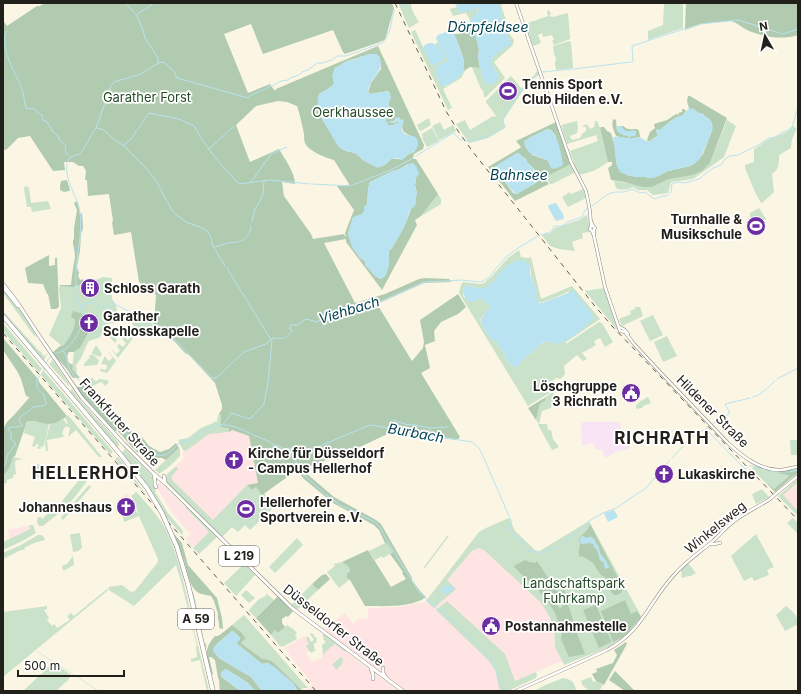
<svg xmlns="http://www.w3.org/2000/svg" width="801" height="694" viewBox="0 0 801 694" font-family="Inter,sans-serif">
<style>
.industrial{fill:#ffe4e4}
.medical{fill:#f8e4f4}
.green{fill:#c9e2c9;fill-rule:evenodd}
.forest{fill:#b1cbb0;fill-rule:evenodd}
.water{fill:#b9e3f0}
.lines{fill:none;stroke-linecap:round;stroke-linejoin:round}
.stream{stroke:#b9e3f0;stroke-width:1}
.secondary-casing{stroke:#878273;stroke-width:3.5}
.primary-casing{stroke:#878273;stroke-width:4}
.highway-casing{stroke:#878273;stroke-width:5}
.secondary{stroke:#fff;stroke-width:2.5}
.primary{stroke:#fff;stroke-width:3}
.highway{stroke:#fff;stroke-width:4}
.rail{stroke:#615e55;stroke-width:1;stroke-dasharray:5 5;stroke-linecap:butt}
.secondary-bridge-casing{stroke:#878273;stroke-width:3.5;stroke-linecap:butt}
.highway-bridge-casing{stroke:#878273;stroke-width:5;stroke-linecap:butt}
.secondary-bridge{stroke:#fff;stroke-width:2.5}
.highway-bridge{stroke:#fff;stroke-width:4}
.labels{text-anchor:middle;stroke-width:3.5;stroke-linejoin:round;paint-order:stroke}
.shield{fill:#fff;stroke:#64635f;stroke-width:1}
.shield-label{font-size:12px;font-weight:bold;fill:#22201a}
.poi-label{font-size:13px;font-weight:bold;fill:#22201a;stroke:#fff;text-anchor:start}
.park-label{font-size:13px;fill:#254c26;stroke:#fff}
.street-label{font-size:13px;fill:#22201a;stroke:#fff}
.water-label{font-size:14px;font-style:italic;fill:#02414f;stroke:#fff}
.district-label{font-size:17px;font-weight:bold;letter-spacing:1px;fill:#22201a;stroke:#fff}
</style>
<rect width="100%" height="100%" fill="#fbf5e4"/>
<g class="industrial">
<polygon points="232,430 249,436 258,484 247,485 213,521 172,480 172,476 178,469 176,466 177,464 183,460 183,450 186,451 209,434"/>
<polygon points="798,479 798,515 780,496 791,484"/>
<polygon points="159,483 160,483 209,532 193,548 186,539 191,534 182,525 172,512 157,488 158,484"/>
<polygon points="127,493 130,497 121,506 118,501"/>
<polygon points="29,525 29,529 10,539 8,530 19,528"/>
<polygon points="481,548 484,550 502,566 540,602 545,609 552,623 555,647 562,661 515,681 502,691 405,691 400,686 323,629 345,613 353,624 359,618 368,619 368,608 399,607 424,602 433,596 472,551 476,549"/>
<polygon points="305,636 309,644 309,651 306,653 312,662 315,661 322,658 322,653 334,643 399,691 301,691 304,689 307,690 313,685 284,648"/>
</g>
<polygon class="medical" points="584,422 620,422 622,433 631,448 617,451 605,458 602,449 596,450 592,442 590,443 589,443 582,446 581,425 582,423"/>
<g class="green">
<path d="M 398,3 L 411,3 C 411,10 415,16 419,22 L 409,28 Z"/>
<path d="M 498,3 L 506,3 L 501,5 L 507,23 L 507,28 L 510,35 L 514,40 L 513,45 L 494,62 L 505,78 L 486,97 L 484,97 L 483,90 L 481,89 L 472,67 L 480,68 L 485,82 L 497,72 L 491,63 L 491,59 L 510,40 C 507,36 504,32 503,28 C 500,19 504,11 498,3 Z"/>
<polygon points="664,3 683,3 683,28 648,40 648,31 663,25"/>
<polygon points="457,7 459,12 465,12 479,7 476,15 470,20 466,13 453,16 450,9"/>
<polygon points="549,10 551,14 549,16 553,17 568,13 570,39 554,45 552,40 554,40 552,35 543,37 542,33 538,35 541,43 533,46 525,24 548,16 547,11"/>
<path d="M 415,30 L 432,66 L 444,60 L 445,58 C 442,53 440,48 435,44 L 438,42 L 442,50 L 446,55 L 448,59 L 437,75 L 445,86 C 452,82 459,78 464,71 L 465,71 L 461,78 L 443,89 L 452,108 L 448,110 L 411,32 Z"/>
<polygon points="569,41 571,42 573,68 556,70 555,64 556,58 554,54 553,46"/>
<path d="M 538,69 L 540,74 L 529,82 L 503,120 L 506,128 L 503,125 L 505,128 L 488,138 L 469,143 L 456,124 L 465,120 L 470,130 L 493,116 L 494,117 L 496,116 L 502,124 L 486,102 L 486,101 L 511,76 L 522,89 C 526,83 536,75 538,69 Z"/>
<polygon points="429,118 431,125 421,131 419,130 417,125"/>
<path d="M 727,120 L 736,126 L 724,157 L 693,179 L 671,182 L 668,193 L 653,195 L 647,190 L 638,190 L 633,187 C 628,189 621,191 616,188 L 614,181 L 652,187 L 669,179 L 682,176 L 710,163 Z"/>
<polygon points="577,121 578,128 577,133 570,136 572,140 580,138 582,134 586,131 586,127 583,127 583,126 587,124 590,129 594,127 595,121 597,121 600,128 608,162 599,168 596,169 596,170 580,175 576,169 570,151 598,141 596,135 567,144 561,125"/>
<polygon points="440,122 444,130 453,125 456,131 439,140 432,126"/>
<path d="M 793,126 L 797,129 C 793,135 791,141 791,148 L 779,155 C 779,164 779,169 772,174 L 774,192 L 762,203 L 761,203 L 755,192 L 745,168 L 745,165 L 754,162 L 754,149 C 759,146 763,143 767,140 C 776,135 788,134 793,126 Z"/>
<polygon points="432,128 439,141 427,147 423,140 422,134 423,133"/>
<polygon points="571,164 575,172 574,173 552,184 550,184 546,177"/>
<polygon points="25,186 30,188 29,188 31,203 48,201 51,209 32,212 31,207 27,207 24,189"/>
<polygon points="583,189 586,198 568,207 562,197 570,192 571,194"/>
<polygon points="438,194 441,199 441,204 421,216"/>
<path d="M 759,208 L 766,219 C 761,222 755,224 750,220 L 750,213 Z"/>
<polygon points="587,215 590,226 588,228 590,232 582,233 583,238 572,242 575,251 559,249 550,246 542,235 547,233 549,234 555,228 579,220"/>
<path d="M 519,250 L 521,257 L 528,258 L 531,257 L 541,299 L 572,286 L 600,319 L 566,342 L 566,344 L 599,322 L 602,323 L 613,342 L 605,347 L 600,338 L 594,341 L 596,345 L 582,353 L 587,359 L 583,361 L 577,355 L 564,366 L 565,374 L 560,379 L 556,378 L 551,382 L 551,392 L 528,406 L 459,293 L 461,285 L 463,282 L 479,284 L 484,283 L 492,276 L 508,258 ZM 512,263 L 528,264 L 531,270 L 531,277 L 536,291 L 535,296 L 538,301 L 541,303 C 550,299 560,296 569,291 L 554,343 C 545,338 538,346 533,352 C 529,356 531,353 527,356 C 523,359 521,365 516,367 C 510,365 505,360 505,354 C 502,351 501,347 497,344 L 497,341 L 493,341 C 488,335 482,327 480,319 L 491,308 L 490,306 L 490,304 L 483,299 L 464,298 L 463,294 L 464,287 L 470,286 L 478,288 L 486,288 C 489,284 493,283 496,280 C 501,273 505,268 512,263 Z"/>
<path d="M 103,277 L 112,278 L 111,291 L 112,299 C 117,304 117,310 117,317 L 134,316 L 160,327 L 159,328 C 155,329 147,328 143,329 C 142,330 140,331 138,332 L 133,325 L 132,321 C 125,322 109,321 104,327 C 102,331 102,335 99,338 L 91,340 L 88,342 L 81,358 L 76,365 L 77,374 L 72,369 L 74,352 L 80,348 L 91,328 L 84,326 L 83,314 L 71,318 L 75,319 C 75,330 69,338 63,347 L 49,335 L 61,308 L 59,288 L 60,286 L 78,286 L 78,285 L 82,285 C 84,280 88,280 92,279 L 93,280 L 96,279 L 96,280 Z"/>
<polygon points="604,288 619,332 585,291"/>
<path d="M 3,290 C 12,297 33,327 36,337 L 35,337 L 3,293 Z"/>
<polygon points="635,307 640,307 643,316 622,326 619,319 631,314 630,311 635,309"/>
<polygon points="3,311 31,342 32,343 39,351 40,351 44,356 48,353 45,357 44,362 3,314"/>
<polygon points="653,315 663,335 650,341 640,321"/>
<polygon points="3,323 42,369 39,373 3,331"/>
<polygon points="125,327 126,330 125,334 122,332 119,336 116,335 115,338 117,340 115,343 109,336 109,334 112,331 113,332 122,330 122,328"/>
<polygon points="134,330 136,334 118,358 112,350 113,350 116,354 120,351 117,346 119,344 123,347 126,343 122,339 124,337 128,340 132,336 127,332 132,332"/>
<polygon points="667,336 677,356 663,362 654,342"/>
<polygon points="95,346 97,346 102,354 100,357 93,354 91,354 92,353"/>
<polygon points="109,352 116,361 107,373 100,371 101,369 106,370 107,365 101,364 105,356 108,361 113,358 109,353"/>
<polygon points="89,355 93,355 96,357 96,358 99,360 97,365 96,365 84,366 84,364 90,357"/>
<polygon points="53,360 70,386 69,386 49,364"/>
<polygon points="44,371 113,452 110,454 41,375"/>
<polygon points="93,378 95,381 98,381 98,379 107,380 109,382 105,386 102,382 98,383 91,387 85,380 86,379 88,381 90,379"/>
<polygon points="72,389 80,400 118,442 119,445 117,447 70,391"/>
<polygon points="551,393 554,393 551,408 542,411 539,424 536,420 540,404 545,401 546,397"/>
<polygon points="648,397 651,403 643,406 642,408 636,409 636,405 639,403 639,402"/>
<polygon points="219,414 221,414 221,422 229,428 229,432 209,434 186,451 183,450 178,440 188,438 201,428 213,423 216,421 218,422 217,420"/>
<polygon points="68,415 102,457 99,457 76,430 68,437 70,428 66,426 65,428 64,428 62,434 64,435 63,437 47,440 48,451 46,451 45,444 50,424 61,421 63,419 67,424 68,423 65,418"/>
<polygon points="29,421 49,423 46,439 43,447 40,446 41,448 39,449 38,449 37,448 39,445 36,444 35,447 32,446 35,437 24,433 26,425"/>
<polygon points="539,424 547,424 548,430 551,430 553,439 559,447 552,450 538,425"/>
<polygon points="790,440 794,440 794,441 795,440 798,440 798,455 791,455"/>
<polygon points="179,448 180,450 180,456 170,466 159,474 157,471 154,471"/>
<polygon points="125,449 152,476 154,487 156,491 155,492 168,513 183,531 182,535 167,518 147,485 122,453"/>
<path d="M 13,457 L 23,459 L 16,460 L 15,463 L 16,474 L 13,475 L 13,478 L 7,480 L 7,483 L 3,484 L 3,476 C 9,470 11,465 13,457 Z"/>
<polygon points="118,457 132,475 147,496 115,459"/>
<polygon points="41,464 40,465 41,476 36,477 33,469 32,465"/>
<polygon points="176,466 178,469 172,476 172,480 213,520 247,485 252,490 256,487 262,494 264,493 275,506 250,530 245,525 238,532 232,527 222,537 166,482 165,480 166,479 167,474"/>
<polygon points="760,466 763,468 763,470 765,470 766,469 775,471 775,472 789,475 789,476 775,488 774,489 768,484 766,483 752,469 753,467"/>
<polygon points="86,469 89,473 90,477 74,498 64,509 43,526 39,526 37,522 38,517 41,517 42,519 51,511 55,514 55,513 53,510 54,509 58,506 84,474 85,470"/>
<polygon points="798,479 798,482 783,495 798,511 798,516 778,496"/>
<polygon points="89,485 91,487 76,504 76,505 63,520 61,518 62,516"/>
<polygon points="762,489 769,497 756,504 752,494"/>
<path d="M 136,492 C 145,501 159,517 165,528 C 180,558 186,593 193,625 C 198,647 204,669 209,691 L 207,691 L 200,660 L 191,662 L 191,659 L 197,657 L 196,647 L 197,646 L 181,581 L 176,565 L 134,606 L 109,590 L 108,587 L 122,585 L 131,592 L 135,591 L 158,562 L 158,559 L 139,516 L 124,522 L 122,513 L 135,509 L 139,515 C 136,508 136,502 131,496 Z"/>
<polygon points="186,506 217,537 199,554 193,548 209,532 185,507"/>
<path d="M 509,518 L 515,531 L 536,551 L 538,552 L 589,521 L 641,616 L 625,636 L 613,644 L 604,649 L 564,665 L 555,647 L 554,630 L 550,618 L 545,609 L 540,602 L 484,550 L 479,548 L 472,551 L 447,580 L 456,589 L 434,608 L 426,601 L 479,532 L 486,528 ZM 624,600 L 631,614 L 641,617 L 625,636 Z"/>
<polygon points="793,518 798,523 798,534 787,523"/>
<polygon points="31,525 33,525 36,533 24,540 3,550 3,542 30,529 29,526"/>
<polygon points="80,533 82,548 78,551 73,552 70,535 72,534"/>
<polygon points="756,534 774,567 767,570 769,575 754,581 752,577 744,581 731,556"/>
<polygon points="38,535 41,535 44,537 45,540 34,543 24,548 25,550 21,550 3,559 3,553 21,545"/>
<polygon points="448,535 449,536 425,568 424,567"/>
<polygon points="297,538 303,545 275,573 269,567"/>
<polygon points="387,542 393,552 383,558 382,556 375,560 369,551"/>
<polygon points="73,556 74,565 65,570 63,570 62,566 67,564"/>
<polygon points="342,562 349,567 350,572 347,578 349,580 339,588 327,572 335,566 334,564"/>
<polygon points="688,563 696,573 691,576 689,576 682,578 681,570"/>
<polygon points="244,564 255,575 236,596 224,583"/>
<polygon points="312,584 318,590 297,610 291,605"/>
<polygon points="191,588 194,595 204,642 207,645 205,650"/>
<polygon points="107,589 108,590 107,591 3,677 3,612 47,606 47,609 44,610 49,618 47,620 52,626 54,624 57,628 70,620 67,616 71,613 74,616"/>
<polygon points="246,590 255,598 249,603 241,595"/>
<polygon points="267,594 274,600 256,618 249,611 249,610 259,599 264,597"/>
<polygon points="447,601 505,654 515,681 536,672 537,675 536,678 508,691 500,691 495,670 488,660 436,610"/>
<path d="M 786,606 C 792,611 798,615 798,624 L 785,631 L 776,615 Z"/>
<polygon points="244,615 308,688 304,688 301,689 272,661 261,658 241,643 246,638 240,631 232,625"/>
<polygon points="287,625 293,629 297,633 295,635 297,639 282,647 280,646 271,635 275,630 278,633"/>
<polygon points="312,633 316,638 318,638 316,640 317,643 314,643 314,647 315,647 314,648 316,650 311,653 306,646 309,644 306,638 308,636 311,642 314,640 310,634"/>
<polygon points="324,634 346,651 345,652 335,644 324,653 325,655 323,654 322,645 326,642 323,639 324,637 322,636"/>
<polygon points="36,651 37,651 99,691 98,691"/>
<polygon points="344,654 341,657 343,659 342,664 337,669 337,670 332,665"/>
<polygon points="53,663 71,675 68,680 56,691 23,691"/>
<polygon points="591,677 593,682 596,681 603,685 599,691 589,691 589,690 584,687 585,686 583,686 581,681"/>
<path d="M 563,678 C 571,679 575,682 576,691 L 534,691 L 545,685 Z"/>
</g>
<g class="forest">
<path d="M 45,3 L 392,3 L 394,8 L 385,40 L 377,43 L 345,54 L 343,52 L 333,30 L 263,54 L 251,24 L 224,34 L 248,93 L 270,84 L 275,91 L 276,89 L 354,56 L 378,46 L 424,145 L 423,149 L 414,154 L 413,158 L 414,159 L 416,159 L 438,194 L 421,216 L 415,220 L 417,225 L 382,290 L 346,242 L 346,239 L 324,243 L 355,303 L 385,294 L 419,279 L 425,278 L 449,279 L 451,282 L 424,283 L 377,304 L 412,361 L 423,348 L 424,342 L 420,320 L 458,294 L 466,307 L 458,314 L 441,322 L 434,331 L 435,341 L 425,345 L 430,368 L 421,373 L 460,437 L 457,440 L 417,435 L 396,430 L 362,446 L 293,473 L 262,495 L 256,487 L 252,490 L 247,485 L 258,483 L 249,436 L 232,430 L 229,432 L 229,428 L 221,427 L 220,423 L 221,422 L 221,415 L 219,414 L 222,409 L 222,405 L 215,383 L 189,355 L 185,353 L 175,342 L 159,328 L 160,327 L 154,324 L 156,295 L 139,282 L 131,232 L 114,235 L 112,222 L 113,221 L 109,194 L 88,196 L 87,180 L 85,180 L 86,171 L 83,166 L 79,166 L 73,162 L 64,162 L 65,170 L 53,171 L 30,136 L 18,138 L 6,150 L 3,149 L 3,14 L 3,20 L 7,26 L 37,6 L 40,6 ZM 363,56 L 379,56 L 381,66 L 381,69 L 371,83 L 368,92 L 371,94 L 388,91 L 391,97 C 389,102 387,106 390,112 L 388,117 L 385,120 L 389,126 L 396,124 L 399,122 L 398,121 L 394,123 L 392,122 L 395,120 L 395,118 L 401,120 L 403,131 C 407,135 412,136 417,139 L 417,147 L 414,152 L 407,155 L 406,157 L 399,159 L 393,159 L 392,158 L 386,164 L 380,167 L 370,164 L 363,160 L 355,153 L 346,151 L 339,147 L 321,117 L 318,106 L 319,94 L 327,90 L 334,84 L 333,74 L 335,68 C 341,66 345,61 350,60 C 355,59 358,58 363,56 ZM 278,101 L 287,102 L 297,106 C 300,115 302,124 304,134 C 304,136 304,141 305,143 C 308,151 326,158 334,160 L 349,184 L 349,185 L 337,186 L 354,210 L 345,233 L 346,238 L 344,234 L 313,239 L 311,234 L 284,196 L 282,182 L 295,184 C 295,173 285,159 279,149 L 250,162 L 236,125 L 256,106 ZM 408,164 L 416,178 L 415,185 L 417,193 L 405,225 L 392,248 L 389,251 L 389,264 L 387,271 L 381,279 C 372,276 372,270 366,266 L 365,261 L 357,254 L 348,234 L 353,218 C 355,217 359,215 362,214 C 370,209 366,191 370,182 L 393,171 L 400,169 Z"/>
<path d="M 686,3 L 798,3 L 798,35 C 782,40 764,37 749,31 C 742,28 737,22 730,21 L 702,24 L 685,30 Z"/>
<path d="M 471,28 L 476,37 L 479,49 L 478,57 L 480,68 L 470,67 L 464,71 C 462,66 465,63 463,58 C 461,50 457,41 454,34 L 458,34 Z"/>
<polygon points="688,96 690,96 727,118 710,163 702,171 692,175 669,179 652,187 643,187 624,182 611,180 608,168 612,165 612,162 608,162 600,128 601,127 604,127 607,131 611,133 615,147 615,152 617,166 627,175 637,177 645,177 650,178 658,176 668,171 690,166 694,164 703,154 711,133 712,123 708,118 705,117 703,114 698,113 696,111 689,108 687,101"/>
<path d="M 682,109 L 684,109 L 686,111 L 682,116 C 673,117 668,124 661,129 L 661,130 L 656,130 L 657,133 L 657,136 L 650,141 L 648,141 L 647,140 L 650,132 L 655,128 L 654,124 L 667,120 L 676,114 L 679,115 L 678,113 L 682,112 Z"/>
<path d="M 614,119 L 616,120 L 617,131 L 630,137 L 632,131 L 628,132 L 622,129 L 621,126 L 623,126 C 625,127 627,129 629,129 C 637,130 639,126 640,137 L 628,139 L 616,136 C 614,131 611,125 613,120 Z"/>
<path d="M 556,122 L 571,164 L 544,178 L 549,184 L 515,201 L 488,167 L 520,148 L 521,147 L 516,141 ZM 548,129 L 551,130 L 556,136 L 549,163 L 547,160 L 532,155 L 529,138 ZM 517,153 L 526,159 L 527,162 L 534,169 L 539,180 C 533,186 524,188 517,194 L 513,193 L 495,167 Z"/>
<polygon points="67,180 70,190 69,191 64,192 60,190 60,186 61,181"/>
<path d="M 77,201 L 80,214 L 82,213 L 83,228 L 81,234 L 80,251 L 78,261 L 77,267 L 79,273 L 78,276 L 80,280 L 83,279 L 83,281 L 80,285 L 74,286 L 74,287 L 73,287 L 60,286 L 60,285 L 71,285 C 72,276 73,267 75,257 C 75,253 74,251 74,247 L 73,245 L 73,240 L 74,239 L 74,228 L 77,210 L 74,203 Z"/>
<polygon points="49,255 49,266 55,265 55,258 57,258 59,307 56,309 51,309 48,294 47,294 43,284 28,283 25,268"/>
<path d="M 73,311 L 84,314 L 84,326 L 91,328 L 80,348 L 74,352 L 69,352 C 66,355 68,360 69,363 L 73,365 L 72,369 L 80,378 L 74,378 L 72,377 L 66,368 L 52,353 L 60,346 L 63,346 C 69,338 75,330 75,319 L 71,318 Z"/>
<path d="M 3,338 L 38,379 L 39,382 L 67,416 C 62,420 57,423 50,424 C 42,424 34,419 27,422 L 15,456 L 13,457 C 11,465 9,470 3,476 L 3,429 L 7,422 L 15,414 L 29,398 L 29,397 L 26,396 L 21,379 L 17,371 L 3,350 Z"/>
<path d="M 84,381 L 90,388 L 97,399 L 113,412 L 121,423 L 122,422 L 127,429 L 131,429 L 132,435 L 134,437 L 142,437 L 149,446 L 160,452 L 169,449 L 176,443 L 179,448 L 166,460 L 162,458 L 153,458 L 150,455 L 147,458 L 143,454 L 142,455 L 137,452 L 131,446 L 117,430 L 114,432 C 106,423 78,396 77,387 L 80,386 Z"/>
<polygon points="546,397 545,401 540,404 536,420 528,408"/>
<polygon points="798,469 798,473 789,480 775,492 766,483 768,484 774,489 775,488 789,476 788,475 777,473 779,471"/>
<path d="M 304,471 L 314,480 L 334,497 L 376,520 L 381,524 L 412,578 L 412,580 L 420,591 L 426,597 C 412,608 383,606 365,606 L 350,580 L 347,578 L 347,573 L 350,572 L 349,567 L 342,562 L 368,550 L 391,587 L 406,579 L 402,573 L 403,572 L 390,554 L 393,552 L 387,543 L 385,543 L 379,530 L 374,525 L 333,503 L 304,479 L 299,473 Z"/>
<path d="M 590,524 L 622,586 L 623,589 C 621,594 619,595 614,595 L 611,592 L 606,578 L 601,575 L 593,563 L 584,557 L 579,556 C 578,552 579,550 580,546 C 580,544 579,542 579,540 C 580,535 588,532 590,524 ZM 582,536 L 595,542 L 599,547 L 600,553 L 607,562 L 605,569 L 604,563 L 600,560 L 597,550 L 594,547 L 593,544 L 590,543 L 581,543 L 580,542 Z"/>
<path d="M 174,534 L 182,543 L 188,565 L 217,598 L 222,618 L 223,629 L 219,628 C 220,623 217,618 218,614 L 214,601 L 211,596 C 206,595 199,594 196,591 C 189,585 187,569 184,561 C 181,552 177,543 174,534 Z"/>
<polygon points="525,560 529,562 535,563 537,561 557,591 564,590 566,593 557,604 560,609 567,601 578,636 585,654 569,657 561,639 562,632 555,613 546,598 514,567 514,566"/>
<polygon points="326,574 330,579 318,590 312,584 322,575"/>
<polygon points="278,596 290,609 293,611 288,617 286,616 282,619 282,623 285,627 278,633 275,630 271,635 256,618"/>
<polygon points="625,600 631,614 637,611 641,617 625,636 613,642 601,611"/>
<polygon points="596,605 611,641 611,642 599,648 583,610"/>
<path d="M 232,625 L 240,631 L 246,638 L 241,643 L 261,658 L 272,661 L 302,690 L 301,691 L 296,691 L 297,690 L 293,683 L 268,663 L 262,664 L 236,643 L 240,639 C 239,635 235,633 232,631 L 217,644 L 213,650 L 219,658 L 251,677 L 262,691 L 255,691 L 248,683 L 226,669 L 221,676 C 227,682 236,686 239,691 L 220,691 C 219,687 220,680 218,678 L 215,660 L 211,657 L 209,657 L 213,674 L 212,675 C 207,658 202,651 215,636 L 218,636 C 223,633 227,629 232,625 Z"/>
<polygon points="626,642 627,644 604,685 596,681 592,674 597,672 596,669 610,664 613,663 617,655 614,650"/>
<polygon points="615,671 635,691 625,691 609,680"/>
</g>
<g class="water">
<path d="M 455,3 L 498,3 C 504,12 500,20 504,29 C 506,35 510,38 511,44 L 498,53 L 491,59 C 491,70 508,78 490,85 L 485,83 L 481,72 L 478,57 L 479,49 L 476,37 L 469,24 L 470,20 L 477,13 L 479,8 L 465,12 L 459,12 Z"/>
<path d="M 446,32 L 454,34 L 455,36 C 458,43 461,51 463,58 C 465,63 462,66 464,71 C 459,78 450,85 442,86 C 439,81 433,71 438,66 C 440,64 444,62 447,61 L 447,58 L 442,50 L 436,38 L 438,35 Z"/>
<path d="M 429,43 C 439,43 441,51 445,58 L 444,60 L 432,66 L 423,48 L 425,45 Z"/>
<path d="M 369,54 L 377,54 C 389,70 369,77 368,92 L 371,94 L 389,91 L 391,97 L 390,101 L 388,104 L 390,106 L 389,110 L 391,114 L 391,116 L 388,117 L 385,120 L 387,122 L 388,125 C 393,127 395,123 399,122 L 398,121 C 395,121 393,125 389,122 L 390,121 L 394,121 L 397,117 L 400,118 L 400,120 L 402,119 L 404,121 C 403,124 401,128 402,131 C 406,139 419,132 418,144 C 417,147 418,148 415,150 C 413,153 410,153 407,155 C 405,157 404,159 402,160 L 400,160 L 398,158 L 393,159 L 392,158 L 386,164 L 377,168 L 363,160 L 355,153 L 346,151 L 340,148 L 336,143 L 321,117 C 319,112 316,101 319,95 C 319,94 320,94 321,93 C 325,90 330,88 334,84 L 332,76 L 335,68 C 340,66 342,63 347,61 C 350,60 353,60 357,59 C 361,57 364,55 369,54 Z"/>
<path d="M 689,108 L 694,109 L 698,113 L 704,114 L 705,117 C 712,118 714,126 712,132 L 710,133 L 709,139 L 708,141 L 700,159 L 694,164 L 690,166 L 668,171 L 654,178 L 650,178 L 645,177 L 637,177 L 627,175 L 620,172 L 617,166 L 613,138 L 613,137 C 622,136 631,140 640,137 C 648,143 650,143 657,136 L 657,133 L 656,130 L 658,129 L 661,130 L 661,129 C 668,124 673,117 682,116 Z"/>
<path d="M 617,126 L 621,126 C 623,131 629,133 633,130 L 636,131 L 636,134 L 635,136 C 628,137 622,136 617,131 Z"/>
<path d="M 548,129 C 558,132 561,154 563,163 L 562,166 L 554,169 L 551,168 L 548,161 L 547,160 L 544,160 L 543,158 C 533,156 525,152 524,141 L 529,138 Z"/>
<path d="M 517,153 L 519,153 C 527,160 533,169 539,178 C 537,183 520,193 515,194 L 497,171 L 495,167 L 497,165 Z"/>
<path d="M 411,163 L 413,163 L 417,167 L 417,170 L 419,172 L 419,174 L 416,178 L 415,185 L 417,193 L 416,198 L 416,204 L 414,207 C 414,207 412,208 412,208 C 408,211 408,219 406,223 C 402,231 395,245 389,251 C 388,255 390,259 389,264 C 388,270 386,283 377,277 C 372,274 370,269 366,266 L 365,261 L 359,258 L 359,256 L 353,249 L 350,241 L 348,234 L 351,223 L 353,217 L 362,214 L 364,211 L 364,207 L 367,204 C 368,197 367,189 370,182 L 393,171 L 400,169 L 402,167 L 404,167 Z"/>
<polygon points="555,203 557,204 564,216 563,219 556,221 548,207 549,205"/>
<path d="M 520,260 C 533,262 529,270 531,278 C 533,285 538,289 536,296 L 539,303 L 543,303 C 548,300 553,299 558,297 C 564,295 568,292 574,291 L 592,314 L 594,318 L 585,327 L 574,336 L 567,339 L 564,342 L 557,344 C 544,338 541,343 533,352 C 530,355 527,355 525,358 C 522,361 520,365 516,368 C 510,364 505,361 505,354 C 502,351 501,347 497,344 L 497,341 L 493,341 C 488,336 480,324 481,318 L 483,317 L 486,311 L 489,310 L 490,308 L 489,306 L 490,304 L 485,303 L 483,299 C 478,298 476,302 470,302 C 464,298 462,294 464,287 L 470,286 L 478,288 L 486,288 L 489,284 L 495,281 C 499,271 509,263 520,260 Z"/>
<polygon points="725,419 728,421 730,424 723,429 718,424 719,423"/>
<polygon points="614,510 618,517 608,522 604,513"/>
<path d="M 582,536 L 587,538 C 589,537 590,536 593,538 C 595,539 595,541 596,543 C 598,547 599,549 600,553 C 602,556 607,563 610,567 L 605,569 L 604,563 L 600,560 L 597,550 L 594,547 L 593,544 L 590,543 L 581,544 L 580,542 L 580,539 Z"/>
<polygon points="446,585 454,588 447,595 441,590"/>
<path d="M 232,631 C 235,632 239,636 240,639 L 238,642 L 236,643 L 262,664 L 268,663 L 273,666 L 293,683 L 295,686 L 296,691 L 262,691 L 251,677 L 219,658 L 214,652 L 213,650 L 214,647 Z"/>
<path d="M 225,669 L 226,669 L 248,683 L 255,691 L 239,691 C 236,685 227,682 221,676 L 221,672 Z"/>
</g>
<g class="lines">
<g class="stream">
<polyline points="126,3 137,16 143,30 145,38 158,58 158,63"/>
<polyline points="401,7 404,3"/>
<polyline points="137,15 138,13 146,9 154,3"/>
<polyline points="685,29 700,24 738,20 783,34 798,29"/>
<path d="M 6,31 C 0,50 14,69 21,87 C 24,93 24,101 26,108 L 27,109 L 33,108 L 37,111 L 37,113 L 42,115 L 43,120 L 46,121 L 51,128 L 52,131 L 58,136 L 59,139 L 66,147 L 65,150 L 67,155"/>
<polyline points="633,62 632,46 684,29"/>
<polyline points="574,69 631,62"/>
<polyline points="542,72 573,69"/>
<path d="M 505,126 L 503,122 C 503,118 505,116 506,113 L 528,81 L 539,73"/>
<polyline points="97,128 104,130 111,137 124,146 146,168 157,182 165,198 172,210 176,215 186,222 200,227 207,231 210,235 213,246 225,266"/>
<polyline points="138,129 149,113 179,119 194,126 201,138 217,160 239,184 270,180 310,184"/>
<path d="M 466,141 C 481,142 492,135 504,127"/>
<polyline points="123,146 132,138 137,130"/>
<polyline points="209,149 234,126"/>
<polyline points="416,156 453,133 455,134 460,140 462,140"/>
<polyline points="251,182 271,154 287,147"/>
<polyline points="312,184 350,186 393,169 413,158"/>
<path d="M 592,206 L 608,194 L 615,192 L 624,192 L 632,189 C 637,191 639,194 645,192 L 654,199 L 663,196 L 667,196 L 671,192 L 672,184 L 673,183 L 679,182 L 685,183 L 695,180 L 699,179 L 713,168 L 721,165 L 725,159 L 730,156 L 738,155 L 758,145 L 769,138 L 773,138 L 777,136 L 781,133 L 788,130 L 792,127 L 798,108"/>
<polyline points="252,221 255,209 260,201 263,193 264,181"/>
<path d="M 541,234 L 543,235 L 546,233 L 548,233 C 552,232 553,228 554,226 L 562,226 L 568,222 L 582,217 L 585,210 L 588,208"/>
<path d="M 215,247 C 219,246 224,244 228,243 C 241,242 249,241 251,226"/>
<polyline points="227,268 271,340"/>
<path d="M 81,309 L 82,305 L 84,303 L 87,304 L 94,302 L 100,306 L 100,307 L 104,309 L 109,304 L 113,303 L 155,325 L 157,325 L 163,328 L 212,378 L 216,378 L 244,352 L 266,344 L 273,338 C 284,339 285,339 292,331 L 291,329 L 289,329 L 291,325 L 297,325 L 306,319 L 318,322 L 321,319 L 327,317 L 328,314 L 334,314 L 349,310 L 353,310 L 355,308 L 360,307 L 377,303 L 424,282 L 463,280 L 478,282 L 483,281 L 488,278 L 506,257 L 518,248 L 538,236"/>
<path d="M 63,351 C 68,356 67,367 72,373 C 76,378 81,381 85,386 C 90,391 93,398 97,403 C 101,408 107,411 111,415 C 116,419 119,425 123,430 C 130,439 146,451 157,455 C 169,458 172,448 180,443 C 184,441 188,441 192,439 C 196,437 200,433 204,430 C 222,420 236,426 253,435 C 260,438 268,440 274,445 L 277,445 L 292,455 L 303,474 L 325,494 L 340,505 L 350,509 L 354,512 L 375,522 L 380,527 L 385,537 L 419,592 L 439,610 L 445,613 L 446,616 L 448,616 L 452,621 L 455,622 L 468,637 L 473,640 L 492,660 L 498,672 L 498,676 L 502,691"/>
<path d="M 46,364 C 51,350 60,355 68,347 C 74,342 78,333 82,326 C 85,314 77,302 77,290 C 76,284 75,277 76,271 C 77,250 84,228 79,207 C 75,193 60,171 70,157 C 72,156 77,155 79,154 C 85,150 91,134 96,128 L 111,86 L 114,82 L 141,74 L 158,63 L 163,62 L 174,71 L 177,78 L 248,98 C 252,94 253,94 257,93 C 259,92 259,91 260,91 C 265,89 265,91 269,86 L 272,86 L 281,81 L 288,80 L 290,78 L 299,75 L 302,72 L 308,70 L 317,63 L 322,63 L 332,60 L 337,56 L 346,56 L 382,43 C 388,38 391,27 392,19 C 393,15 393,13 395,10"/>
<polyline points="777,379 798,368"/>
<path d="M 753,397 C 761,395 769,387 775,381"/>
<polyline points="393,420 408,425 410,424 430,428"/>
<polyline points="223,424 228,419 231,413 250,419 264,404 268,383 272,340"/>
<polyline points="713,424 729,414 729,411 725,404 750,398"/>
<polyline points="706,429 745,469 747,468"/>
<polyline points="427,435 431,428 448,427"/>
<polyline points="283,449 292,448 303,453 370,425 388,428 402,432 418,435 447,438 472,442 479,448 483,456 509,516"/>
<polyline points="672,458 693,435 708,428"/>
<polyline points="749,466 754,466 776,472"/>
<path d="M 3,468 L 5,465 L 8,454 L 16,444 L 11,439 L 11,433 L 8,428 C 12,426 17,428 22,426 L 22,425 L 19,421 C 21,412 28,415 33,407 L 43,406 L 46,404 L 44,395 L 37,388 L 37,383 L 36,380 L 42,374 L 45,367"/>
<polyline points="778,472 787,472"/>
<polyline points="789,472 798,470"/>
<path d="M 510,518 L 512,522 L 510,527 L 512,533 L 516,538 L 523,542 L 526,548 L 531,552 L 537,551 L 540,553 L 542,553 L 547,550 L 555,548 L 561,546 L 567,539 C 573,537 575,533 580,530 C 582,529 585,528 586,527 C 588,526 588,523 589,521 L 603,513 L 616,508 L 646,488 L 669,461"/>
<polyline points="439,598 440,592"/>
<polyline points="433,604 438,602"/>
</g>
<defs>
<g id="secondary">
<path d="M 516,3 L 571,162 L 586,191 L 590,211 L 591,226 L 590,229 L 592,231 L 594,236 L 605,287 L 620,331 L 625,332 L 634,344 L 659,371 L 728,443 C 742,456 759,470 780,470 C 786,470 792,467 798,467"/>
<polyline points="591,221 593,226 595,228 594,230 594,234"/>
<polyline points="620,327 625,330 628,334"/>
<polyline points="778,492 798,476"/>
<path d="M 710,544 C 713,545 716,543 720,543"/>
<path d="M 516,691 L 607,650 C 643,631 648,603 674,575 C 685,562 700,552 713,541 C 720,535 726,527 733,522 C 744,513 758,507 770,499"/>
</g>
<g id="primary">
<polyline points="3,284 17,302 40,337 82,398 124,444 154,474 166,484 292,608 403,691"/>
<polyline points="3,287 18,306"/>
<polyline points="154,474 155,481 155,485 156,487"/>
<polyline points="164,476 165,482"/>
<polyline points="383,668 383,673 386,678"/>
<polyline points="371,669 373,674 373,679"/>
</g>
<g id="highway">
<polyline points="3,316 121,455 147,488"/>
<polyline points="177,547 188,584 213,691"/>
</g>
</defs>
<use href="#secondary" class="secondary-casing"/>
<use href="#primary" class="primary-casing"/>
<use href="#highway" class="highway-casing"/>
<use href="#secondary" class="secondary"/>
<use href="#primary" class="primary"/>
<use href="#highway" class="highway"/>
<g class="rail">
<polyline points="395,3 446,111 458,131 473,152 594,305 612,326 798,520"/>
<polyline points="3,333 316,691"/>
</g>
<defs>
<polyline id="secondary-bridge" points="770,499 778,492"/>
<polyline id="highway-bridge" points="147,488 162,513 177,547"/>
</defs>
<use href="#secondary-bridge" class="secondary-bridge-casing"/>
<use href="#highway-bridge" class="highway-bridge-casing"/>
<use href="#secondary-bridge" class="secondary-bridge"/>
<use href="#highway-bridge" class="highway-bridge"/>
</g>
<defs>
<symbol id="stadium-disc" viewBox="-11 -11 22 22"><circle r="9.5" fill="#6e2ea3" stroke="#fff"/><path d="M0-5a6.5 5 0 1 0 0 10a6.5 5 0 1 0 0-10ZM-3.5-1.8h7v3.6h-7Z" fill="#fff"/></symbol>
<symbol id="building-disc" viewBox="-11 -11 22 22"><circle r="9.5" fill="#6e2ea3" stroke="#fff"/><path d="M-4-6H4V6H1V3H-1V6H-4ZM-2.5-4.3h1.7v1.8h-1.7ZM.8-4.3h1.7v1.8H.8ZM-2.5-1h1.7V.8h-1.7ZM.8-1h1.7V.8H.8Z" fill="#fff"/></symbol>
<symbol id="church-disc" viewBox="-11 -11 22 22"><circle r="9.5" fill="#6e2ea3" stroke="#fff"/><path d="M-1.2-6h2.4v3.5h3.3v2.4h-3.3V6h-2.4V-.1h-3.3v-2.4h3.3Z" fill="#fff"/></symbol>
<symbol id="civic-disc" viewBox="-11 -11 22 22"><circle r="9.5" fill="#6e2ea3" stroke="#fff"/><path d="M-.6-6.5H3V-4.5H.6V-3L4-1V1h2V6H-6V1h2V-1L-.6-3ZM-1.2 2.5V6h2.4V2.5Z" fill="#fff"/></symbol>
</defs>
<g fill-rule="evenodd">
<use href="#stadium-disc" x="497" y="80" width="22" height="22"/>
<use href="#stadium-disc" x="745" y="215" width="22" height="22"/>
<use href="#building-disc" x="79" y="277" width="22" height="22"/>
<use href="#church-disc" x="78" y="312" width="22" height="22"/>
<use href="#civic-disc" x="620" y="382" width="22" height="22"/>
<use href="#church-disc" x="223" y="449" width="22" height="22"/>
<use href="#church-disc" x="653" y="463" width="22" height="22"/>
<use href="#church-disc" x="115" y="496" width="22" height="22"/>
<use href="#stadium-disc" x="235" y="498" width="22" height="22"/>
<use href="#civic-disc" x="480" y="615" width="22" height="22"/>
</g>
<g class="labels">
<g class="shield">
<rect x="219" y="546" width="40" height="20" rx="3"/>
<rect x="178" y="609" width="36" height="20" rx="3"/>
</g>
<g class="shield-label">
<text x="239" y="560">L 219</text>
<text x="196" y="623">A 59</text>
</g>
<g class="poi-label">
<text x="522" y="89">Tennis Sport<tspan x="522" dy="15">Club Hilden e.V.</tspan></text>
<text x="742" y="224" text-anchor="end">Turnhalle &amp;<tspan x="742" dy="15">Musikschule</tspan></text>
<text x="104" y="293">Schloss Garath</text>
<text x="103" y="321">Garather<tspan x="103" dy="15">Schlosskapelle</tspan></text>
<text x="617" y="391" text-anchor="end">Löschgruppe<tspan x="617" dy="15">3 Richrath</tspan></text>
<text x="248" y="458">Kirche für Düsseldorf<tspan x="248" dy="15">- Campus Hellerhof</tspan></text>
<text x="678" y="479">Lukaskirche</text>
<text x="260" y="507">Hellerhofer<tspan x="260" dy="15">Sportverein e.V.</tspan></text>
<text x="112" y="512" text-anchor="end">Johanneshaus</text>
<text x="505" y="631">Postannahmestelle</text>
</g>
<g class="park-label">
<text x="147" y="102">Garather Forst</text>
<text x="353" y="117">Oerkhaussee</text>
<text x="574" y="588">Landschaftspark<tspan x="574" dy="15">Fuhrkamp</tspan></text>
</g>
<g class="street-label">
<text transform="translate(713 411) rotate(45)" y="5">Hildener Straße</text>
<text transform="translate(120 422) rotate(48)" y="5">Frankfurter Straße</text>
<text transform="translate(715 527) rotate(-39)" y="5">Winkelsweg</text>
<text transform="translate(334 625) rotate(38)" y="5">Düsseldorfer Straße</text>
</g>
<g class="water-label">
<text x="488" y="32">Dörpfeldsee</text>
<text x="519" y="180">Bahnsee</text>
<text transform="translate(349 310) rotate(-17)" y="5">Viehbach</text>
<text transform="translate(416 433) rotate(10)" y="5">Burbach</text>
</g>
<g class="district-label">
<text x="662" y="444">RICHRATH</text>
<text x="86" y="479">HELLERHOF</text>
</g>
</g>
<rect width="801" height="694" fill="none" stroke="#22201a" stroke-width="8"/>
<g transform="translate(765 36) rotate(351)" stroke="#ffffff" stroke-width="3" paint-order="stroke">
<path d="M0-3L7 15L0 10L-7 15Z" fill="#22201a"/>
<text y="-6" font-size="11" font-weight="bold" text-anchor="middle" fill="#22201a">N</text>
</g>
<path d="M18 670v6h106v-6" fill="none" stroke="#22201a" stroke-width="2"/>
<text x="24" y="670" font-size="12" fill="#22201a" stroke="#ffffff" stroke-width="3" paint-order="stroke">500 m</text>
</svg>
